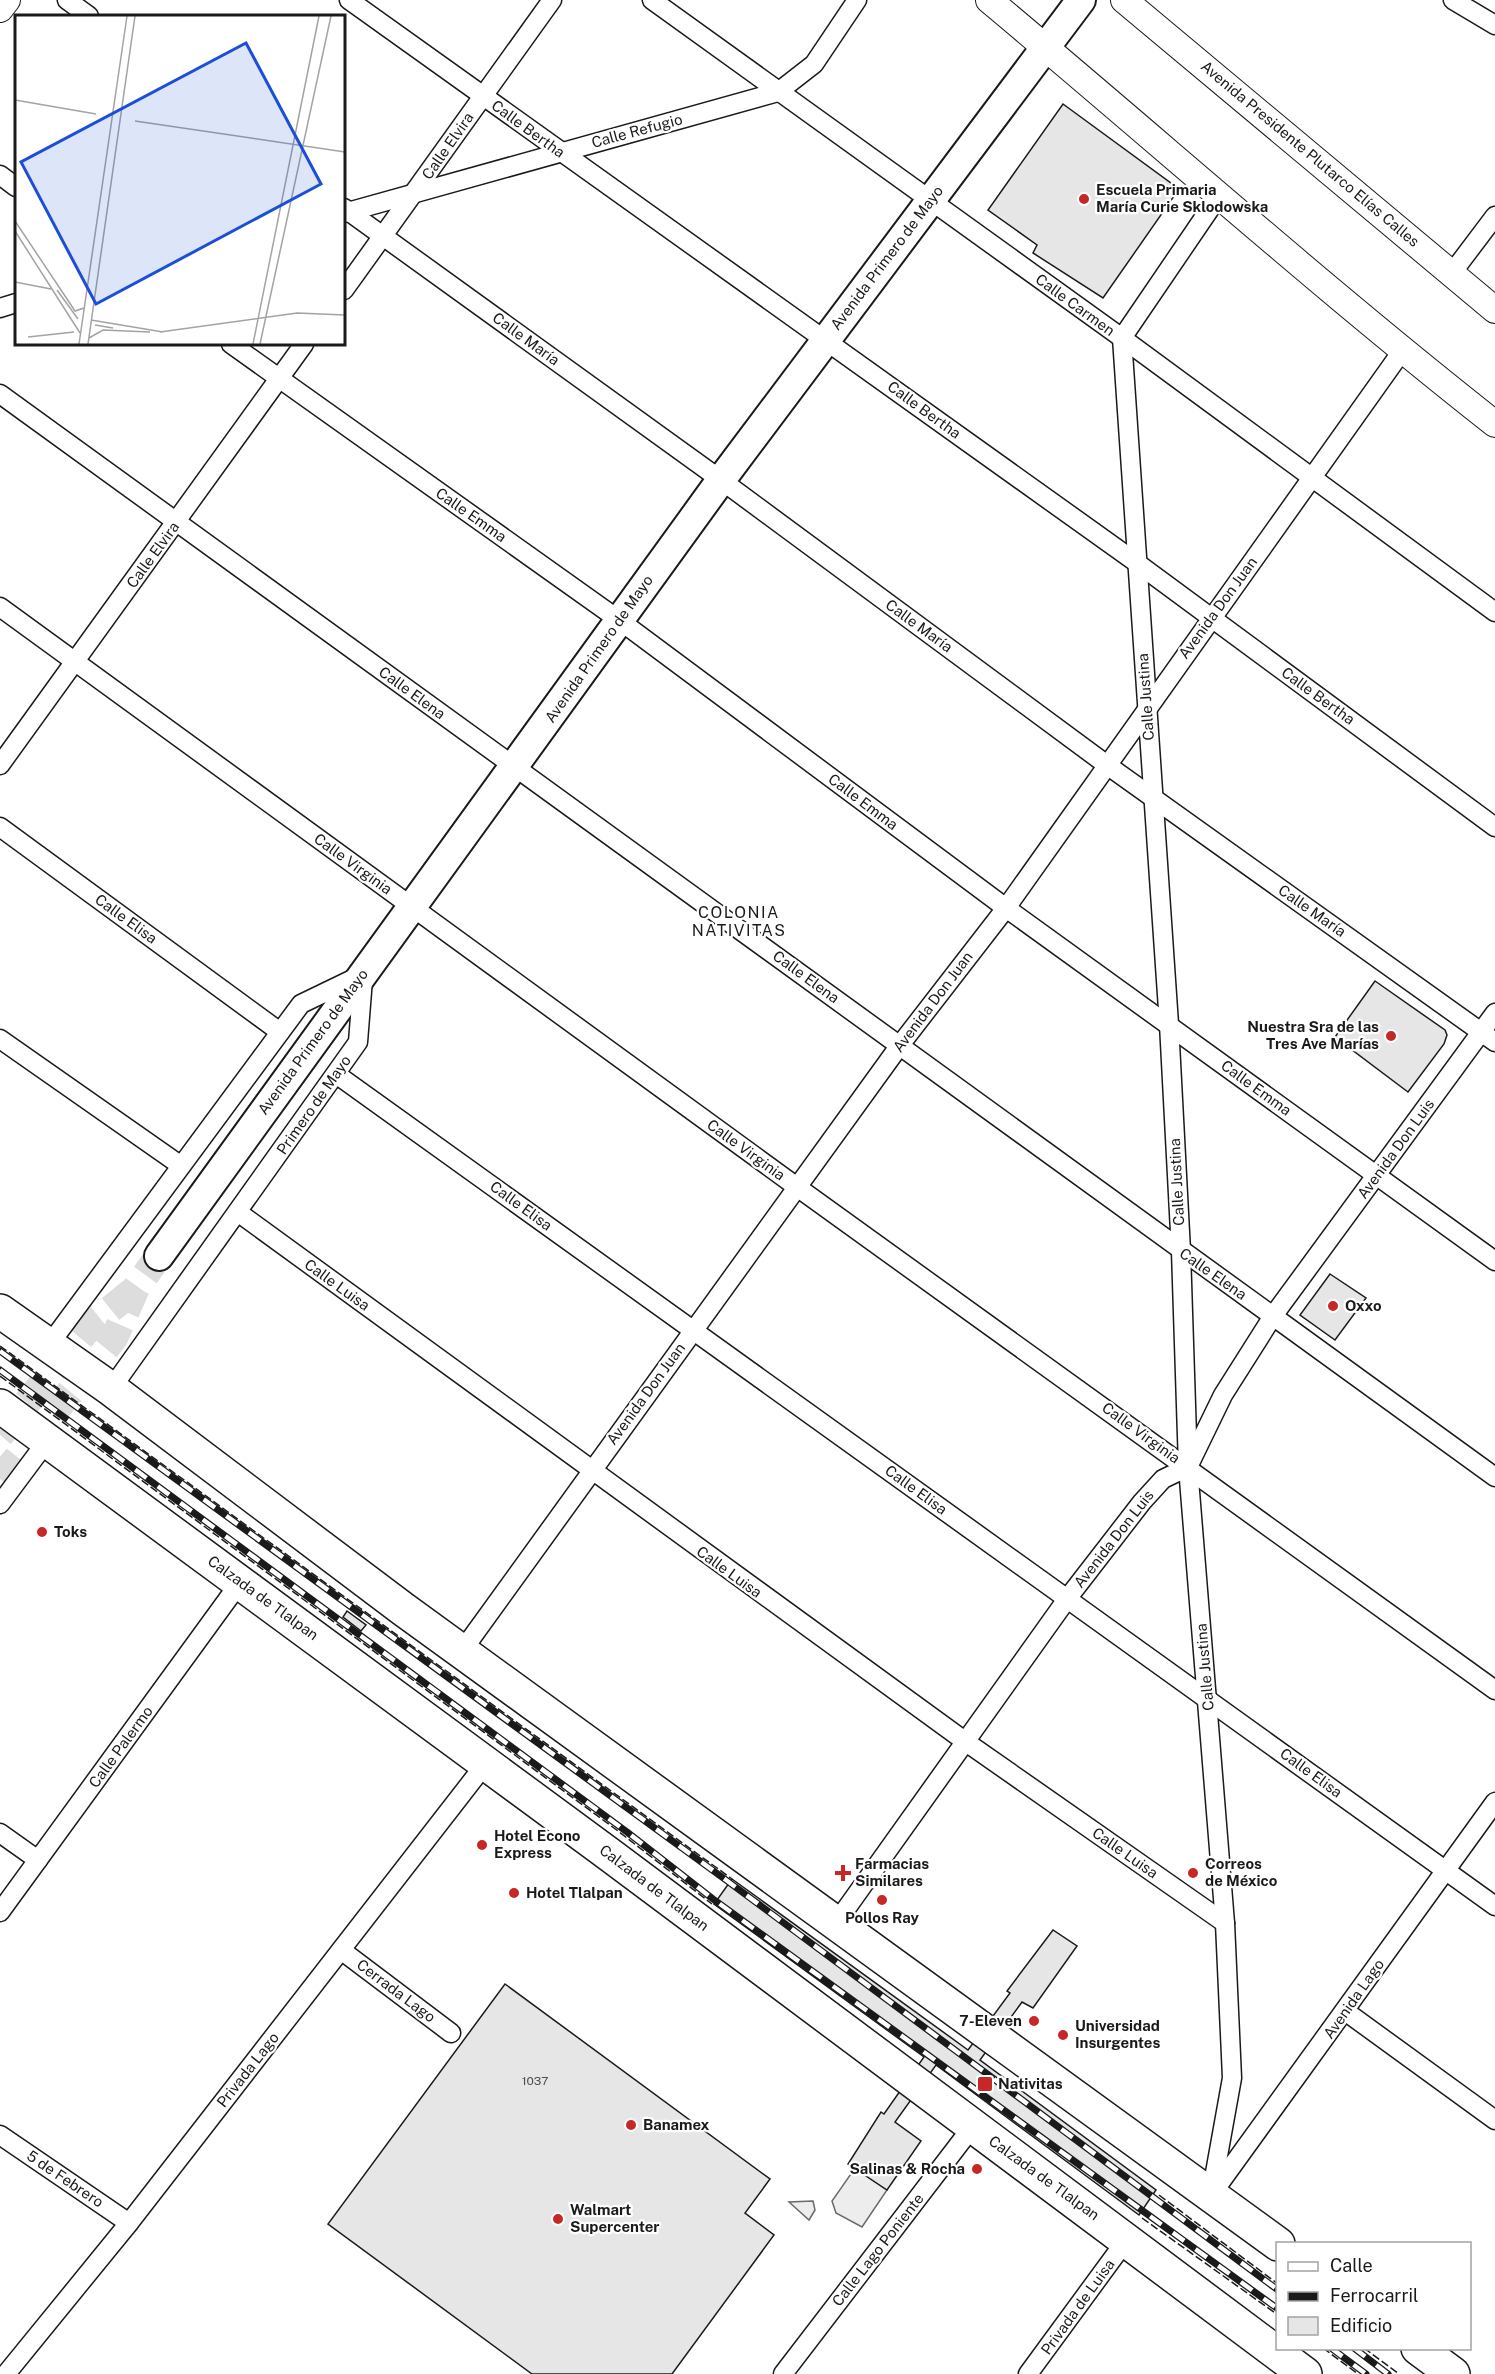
<svg xmlns="http://www.w3.org/2000/svg" width="1495" height="2374" viewBox="0 0 1495 2374" font-family="'Public Sans',sans-serif">
<style>
.green{fill:#ededed;stroke:#6a6a6a;stroke-width:1.5}
.building{fill:#e6e6e6;stroke:#1a1a1a;stroke-width:1.5}
.lines{fill:none;stroke-linecap:round;stroke-linejoin:round}
.primary-tunnel{stroke:#ddd;stroke-width:28;stroke-dasharray:28 14;stroke-linecap:butt}
.street-casing{stroke:#1a1a1a;stroke-width:21}
.secondary-casing{stroke:#1a1a1a;stroke-width:28}
.primary-casing{stroke:#1a1a1a;stroke-width:32}
.highway-casing{stroke:#1a1a1a;stroke-width:36}
.street{stroke:#fff;stroke-width:18}
.secondary{stroke:#fff;stroke-width:26}
.primary{stroke:#fff;stroke-width:28}
.highway{stroke:#fff;stroke-width:33}
.rail-casing{stroke:#1a1a1a;stroke-width:7}
.rail{stroke:#fff;stroke-width:4.5;stroke-dasharray:14;stroke-linecap:butt}
.fence{stroke:#1a1a1a;stroke-width:1.5;stroke-dasharray:8 3;stroke-linecap:butt}
.poi-dot{fill:#c62828;stroke:#fff;stroke-width:2}
.labels{text-anchor:middle;stroke-width:4.5;stroke-linejoin:round;paint-order:stroke}
.number-label{font-size:12px;fill:#4d4d4d}
.street-label{font-size:15px;fill:#1a1a1a;stroke:#fff}
.poi-label{font-size:15px;font-weight:bold;fill:#1a1a1a;stroke:#fff;text-anchor:start}
.neighbourhood-label{font-size:16px;letter-spacing:1.5px;fill:#1a1a1a;stroke:#fff}
.inset-road{fill:none;stroke:#a3a3a3;stroke-width:1.5}
.view{fill:#1d4ed8;fill-opacity:0.15;stroke:#1d4ed8;stroke-width:3}
.inset-edge{fill:none;stroke:#1a1a1a;stroke-width:3}
</style>
<rect width="100%" height="100%" fill="#fff"/>
<g class="green">
<polygon points="855,2168 887,2190 862,2227 836,2213 832,2201"/>
<polygon points="813,2201 815,2210 809,2220 789,2202"/>
</g>
<g class="building">
<polygon points="1063,104 1179,189 1103,298 1033,253 1037,245 988,210"/>
<polygon points="1375,981 1445,1030 1447,1035 1444,1044 1408,1092 1335,1037"/>
<polygon points="1330,1274 1366,1298 1335,1340 1300,1315"/>
<polygon points="347,1611 366,1625 361,1631 343,1617"/>
<polygon points="732,1879 968,2050 1010,1993 1007,1991 1053,1930 1077,1946 1033,2008 1022,2002 980,2060 1156,2190 1139,2215 936,2065 895,2122 921,2141 887,2190 848,2164 881,2112 884,2114 924,2057 714,1904"/>
<polygon points="505,1984 770,2179 745,2213 774,2235 672,2374 532,2374 328,2224"/>
</g>
<g class="lines">
<g class="primary-tunnel">
<polyline points="0,1435 92,1324 133,1291"/>
<polyline points="0,1479 114,1338 136,1288 159,1256"/>
</g>
<defs>
<g id="street">
<polyline points="67,0 89,16"/>
<polyline points="349,0 1137,563 1495,827"/>
<polyline points="652,0 1122,338 1495,612"/>
<polyline points="1453,0 1495,25"/>
<polyline points="0,175 16,187"/>
<polyline points="344,208 721,480 1107,765 1495,1042"/>
<polyline points="344,213 778,92 814,64 857,0"/>
<polyline points="1452,273 1495,216"/>
<polyline points="344,290 552,0"/>
<polyline points="0,308 16,303"/>
<polyline points="231,344 619,620 1006,908 1495,1261"/>
<polyline points="0,394 1495,1477"/>
<polyline points="0,607 797,1187 1495,1690"/>
<polyline points="0,765 304,344"/>
<polyline points="0,827 280,1032"/>
<polyline points="0,1039 180,1165"/>
<polyline points="336,1074 1495,1906"/>
<polyline points="239,1213 966,1742 1225,1923"/>
<polyline points="49,1345 301,1004 359,976"/>
<polyline points="111,1389 358,1042 363,979"/>
<polyline points="0,1504 47,1441"/>
<polyline points="462,1651 900,1045 1006,908 1402,351"/>
<polyline points="0,1833 38,1860"/>
<polyline points="0,1912 241,1581"/>
<polyline points="836,1923 1067,1599 1142,1502 1163,1479 1188,1467 1223,1395 1273,1316 1495,1013"/>
<polyline points="341,1950 451,2033"/>
<polyline points="1345,2011 1495,2120"/>
<polyline points="0,2135 129,2223"/>
<polyline points="1214,2191 1495,1802"/>
<polyline points="1211,2195 1232,2078 1225,1923 1188,1467 1181,1251 1169,1024 1122,338 1218,197"/>
<polyline points="6,2374 129,2223 486,1763"/>
<polyline points="783,2374 973,2126"/>
<polyline points="1028,2374 1127,2239"/>
</g>
<g id="secondary">
<path d="M 989,0 C 1158,141 1322,288 1495,424"/>
<polyline points="1124,0 1495,310"/>
<polyline points="0,9 7,0"/>
</g>
<polyline id="primary" points="159,1256 721,480 1081,0"/>
<g id="highway">
<polyline points="0,1311 111,1389 403,1609 1278,2244"/>
<polyline points="0,1406 606,1852 1305,2374"/>
<polyline points="1418,2348 1453,2374"/>
</g>
</defs>
<use href="#street" class="street-casing"/>
<use href="#secondary" class="secondary-casing"/>
<use href="#primary" class="primary-casing"/>
<use href="#highway" class="highway-casing"/>
<use href="#street" class="street"/>
<use href="#secondary" class="secondary"/>
<use href="#primary" class="primary"/>
<use href="#highway" class="highway"/>
<defs>
<g id="rail">
<polyline points="0,1351 726,1880 1278,2290"/>
<polyline points="0,1370 627,1832 713,1899 1278,2309"/>
<polyline points="1331,2348 1366,2374"/>
<polyline points="1354,2348 1388,2374"/>
</g>
</defs>
<use href="#rail" class="rail-casing"/>
<use href="#rail" class="rail"/>
<g class="fence">
<polyline points="0,1346 732,1879"/>
<polyline points="0,1376 618,1831 712,1904"/>
<polyline points="1159,2195 1278,2284"/>
<polyline points="1142,2218 1278,2315"/>
<polyline points="1323,2348 1358,2374"/>
<polyline points="1364,2348 1399,2374"/>
</g>
</g>
<g class="poi-dot">
<circle cx="1084" cy="199" r="6"/>
<circle cx="1391" cy="1036" r="6"/>
<circle cx="1333" cy="1306" r="6"/>
<circle cx="42" cy="1532" r="6"/>
<circle cx="482" cy="1845" r="6"/>
<path d="M840 1864h6v6h6v6h-6v6h-6v-6h-6v-6h6z"/>
<circle cx="1193" cy="1873" r="6"/>
<circle cx="514" cy="1893" r="6"/>
<circle cx="882" cy="1900" r="6"/>
<circle cx="1034" cy="2021" r="6"/>
<circle cx="1063" cy="2035" r="6"/>
<rect x="977" y="2076" width="16" height="16" rx="3"/>
<circle cx="631" cy="2125" r="6"/>
<circle cx="977" cy="2169" r="6"/>
<circle cx="558" cy="2219" r="6"/>
</g>
<g class="labels">
<g class="number-label">
<text x="535" y="2085">1037</text>
</g>
<g class="street-label">
<text transform="translate(528 129) rotate(36)" y="5">Calle Bertha</text>
<text transform="translate(637 131) rotate(-15)" y="5">Calle Refugio</text>
<text transform="translate(448 146) rotate(-55)" y="5">Calle Elvira</text>
<text transform="translate(1310 154) rotate(40)" y="5">Avenida Presidente Plutarco Elías Calles</text>
<text transform="translate(887 258) rotate(-53)" y="5">Avenida Primero de Mayo</text>
<text transform="translate(1075 305) rotate(36)" y="5">Calle Carmen</text>
<text transform="translate(526 339) rotate(36)" y="5">Calle María</text>
<text transform="translate(924 410) rotate(36)" y="5">Calle Bertha</text>
<text transform="translate(471 515) rotate(35)" y="5">Calle Emma</text>
<text transform="translate(153 555) rotate(-54)" y="5">Calle Elvira</text>
<text transform="translate(1218 608) rotate(-54)" y="5">Avenida Don Juan</text>
<text transform="translate(919 626) rotate(36)" y="5">Calle María</text>
<text transform="translate(599 649) rotate(-55)" y="5">Avenida Primero de Mayo</text>
<text transform="translate(412 693) rotate(36)" y="5">Calle Elena</text>
<text transform="translate(1318 696) rotate(36)" y="5">Calle Bertha</text>
<text transform="translate(1146 697) rotate(-94)" y="5">Calle Justina</text>
<text transform="translate(863 802) rotate(37)" y="5">Calle Emma</text>
<text transform="translate(353 864) rotate(36)" y="5">Calle Virginia</text>
<text transform="translate(1312 911) rotate(35)" y="5">Calle María</text>
<text transform="translate(126 919) rotate(36)" y="5">Calle Elisa</text>
<text transform="translate(806 977) rotate(36)" y="5">Calle Elena</text>
<text transform="translate(933 1002) rotate(-53)" y="5">Avenida Don Juan</text>
<text transform="translate(313 1042) rotate(-54)" y="5">Avenida Primero de Mayo</text>
<text transform="translate(1256 1088) rotate(36)" y="5">Calle Emma</text>
<text transform="translate(314 1105) rotate(-55)" y="5">Primero de Mayo</text>
<text transform="translate(1396 1149) rotate(-54)" y="5">Avenida Don Luis</text>
<text transform="translate(746 1150) rotate(36)" y="5">Calle Virginia</text>
<text transform="translate(1177 1182) rotate(-93)" y="5">Calle Justina</text>
<text transform="translate(521 1206) rotate(36)" y="5">Calle Elisa</text>
<text transform="translate(1213 1274) rotate(35)" y="5">Calle Elena</text>
<text transform="translate(337 1285) rotate(36)" y="5">Calle Luisa</text>
<text transform="translate(646 1394) rotate(-54)" y="5">Avenida Don Juan</text>
<text transform="translate(1141 1433) rotate(36)" y="5">Calle Virginia</text>
<text transform="translate(916 1490) rotate(36)" y="5">Calle Elisa</text>
<text transform="translate(1114 1539) rotate(-52)" y="5">Avenida Don Luis</text>
<text transform="translate(729 1572) rotate(36)" y="5">Calle Luisa</text>
<text transform="translate(263 1598) rotate(36)" y="5">Calzada de Tlalpan</text>
<text transform="translate(1205 1667) rotate(-95)" y="5">Calle Justina</text>
<text transform="translate(121 1747) rotate(-54)" y="5">Calle Palermo</text>
<text transform="translate(1311 1773) rotate(36)" y="5">Calle Elisa</text>
<text transform="translate(1125 1853) rotate(35)" y="5">Calle Luisa</text>
<text transform="translate(654 1888) rotate(37)" y="5">Calzada de Tlalpan</text>
<text transform="translate(396 1991) rotate(37)" y="5">Cerrada Lago</text>
<text transform="translate(1354 1999) rotate(-55)" y="5">Avenida Lago</text>
<text transform="translate(248 2070) rotate(-52)" y="5">Privada Lago</text>
<text transform="translate(1044 2178) rotate(36)" y="5">Calzada de Tlalpan</text>
<text transform="translate(65 2179) rotate(34)" y="5">5 de Febrero</text>
<text transform="translate(878 2250) rotate(-52)" y="5">Calle Lago Poniente</text>
<text transform="translate(1078 2307) rotate(-54)" y="5">Privada de Luisa</text>
</g>
<g class="poi-label">
<text x="1096" y="195">Escuela Primaria<tspan x="1096" dy="17">María Curie Sklodowska</tspan></text>
<text x="1379" y="1032" text-anchor="end">Nuestra Sra de las<tspan x="1379" dy="17">Tres Ave Marías</tspan></text>
<text x="1345" y="1311">Oxxo</text>
<text x="54" y="1537">Toks</text>
<text x="494" y="1841">Hotel Econo<tspan x="494" dy="17">Express</tspan></text>
<text x="855" y="1869">Farmacias<tspan x="855" dy="17">Similares</tspan></text>
<text x="1205" y="1869">Correos<tspan x="1205" dy="17">de México</tspan></text>
<text x="526" y="1898">Hotel Tlalpan</text>
<text x="882" y="1923" text-anchor="middle">Pollos Ray</text>
<text x="1022" y="2026" text-anchor="end">7-Eleven</text>
<text x="1075" y="2031">Universidad<tspan x="1075" dy="17">Insurgentes</tspan></text>
<text x="998" y="2089">Nativitas</text>
<text x="643" y="2130">Banamex</text>
<text x="965" y="2174" text-anchor="end">Salinas &amp; Rocha</text>
<text x="570" y="2215">Walmart<tspan x="570" dy="17">Supercenter</tspan></text>
</g>
<g class="neighbourhood-label">
<text x="739" y="918">COLONIA<tspan x="739" dy="18">NATIVITAS</tspan></text>
</g>
</g>
<g transform="translate(15 15)">
<rect width="330" height="330" fill="#fff"/>
<path class="inset-road" d="M 0,85 L 81,99M 120,106 L 330,137M 0,206 L 60,296 L 69,293M 0,216 L 65,318M 0,267 L 36,274M 42,275 L 63,304M 76,305 L 148,317M 80,310 L 98,313M 145,317 L 282,298 L 330,300M 13,322 L 59,317M 74,323 L 88,315 L 135,317M 64,329 L 112,1M 73,329 L 120,1M 238,329 L 304,1M 245,329 L 316,1"/>
<path class="view" d="M 231,28 L 306,169 L 81,289 L 6,147 Z"/>
<rect width="330" height="330" class="inset-edge"/>
</g>
<rect x="1276" y="2242" width="195" height="108" fill="#ffffff" stroke="#a3a3a3" stroke-width="1.5"/>
<rect x="1288" y="2262" width="30" height="9" fill="#ffffff" stroke="#a3a3a3" stroke-width="1.5"/>
<text x="1330" y="2272" font-size="18" fill="#1a1a1a">Calle</text>
<rect x="1288" y="2292" width="30" height="9" fill="#1a1a1a" stroke="#a3a3a3" stroke-width="1.5"/>
<text x="1330" y="2302" font-size="18" fill="#1a1a1a">Ferrocarril</text>
<rect x="1288" y="2317" width="30" height="18" fill="#e6e6e6" stroke="#a3a3a3" stroke-width="1.5"/>
<text x="1330" y="2332" font-size="18" fill="#1a1a1a">Edificio</text>
</svg>
